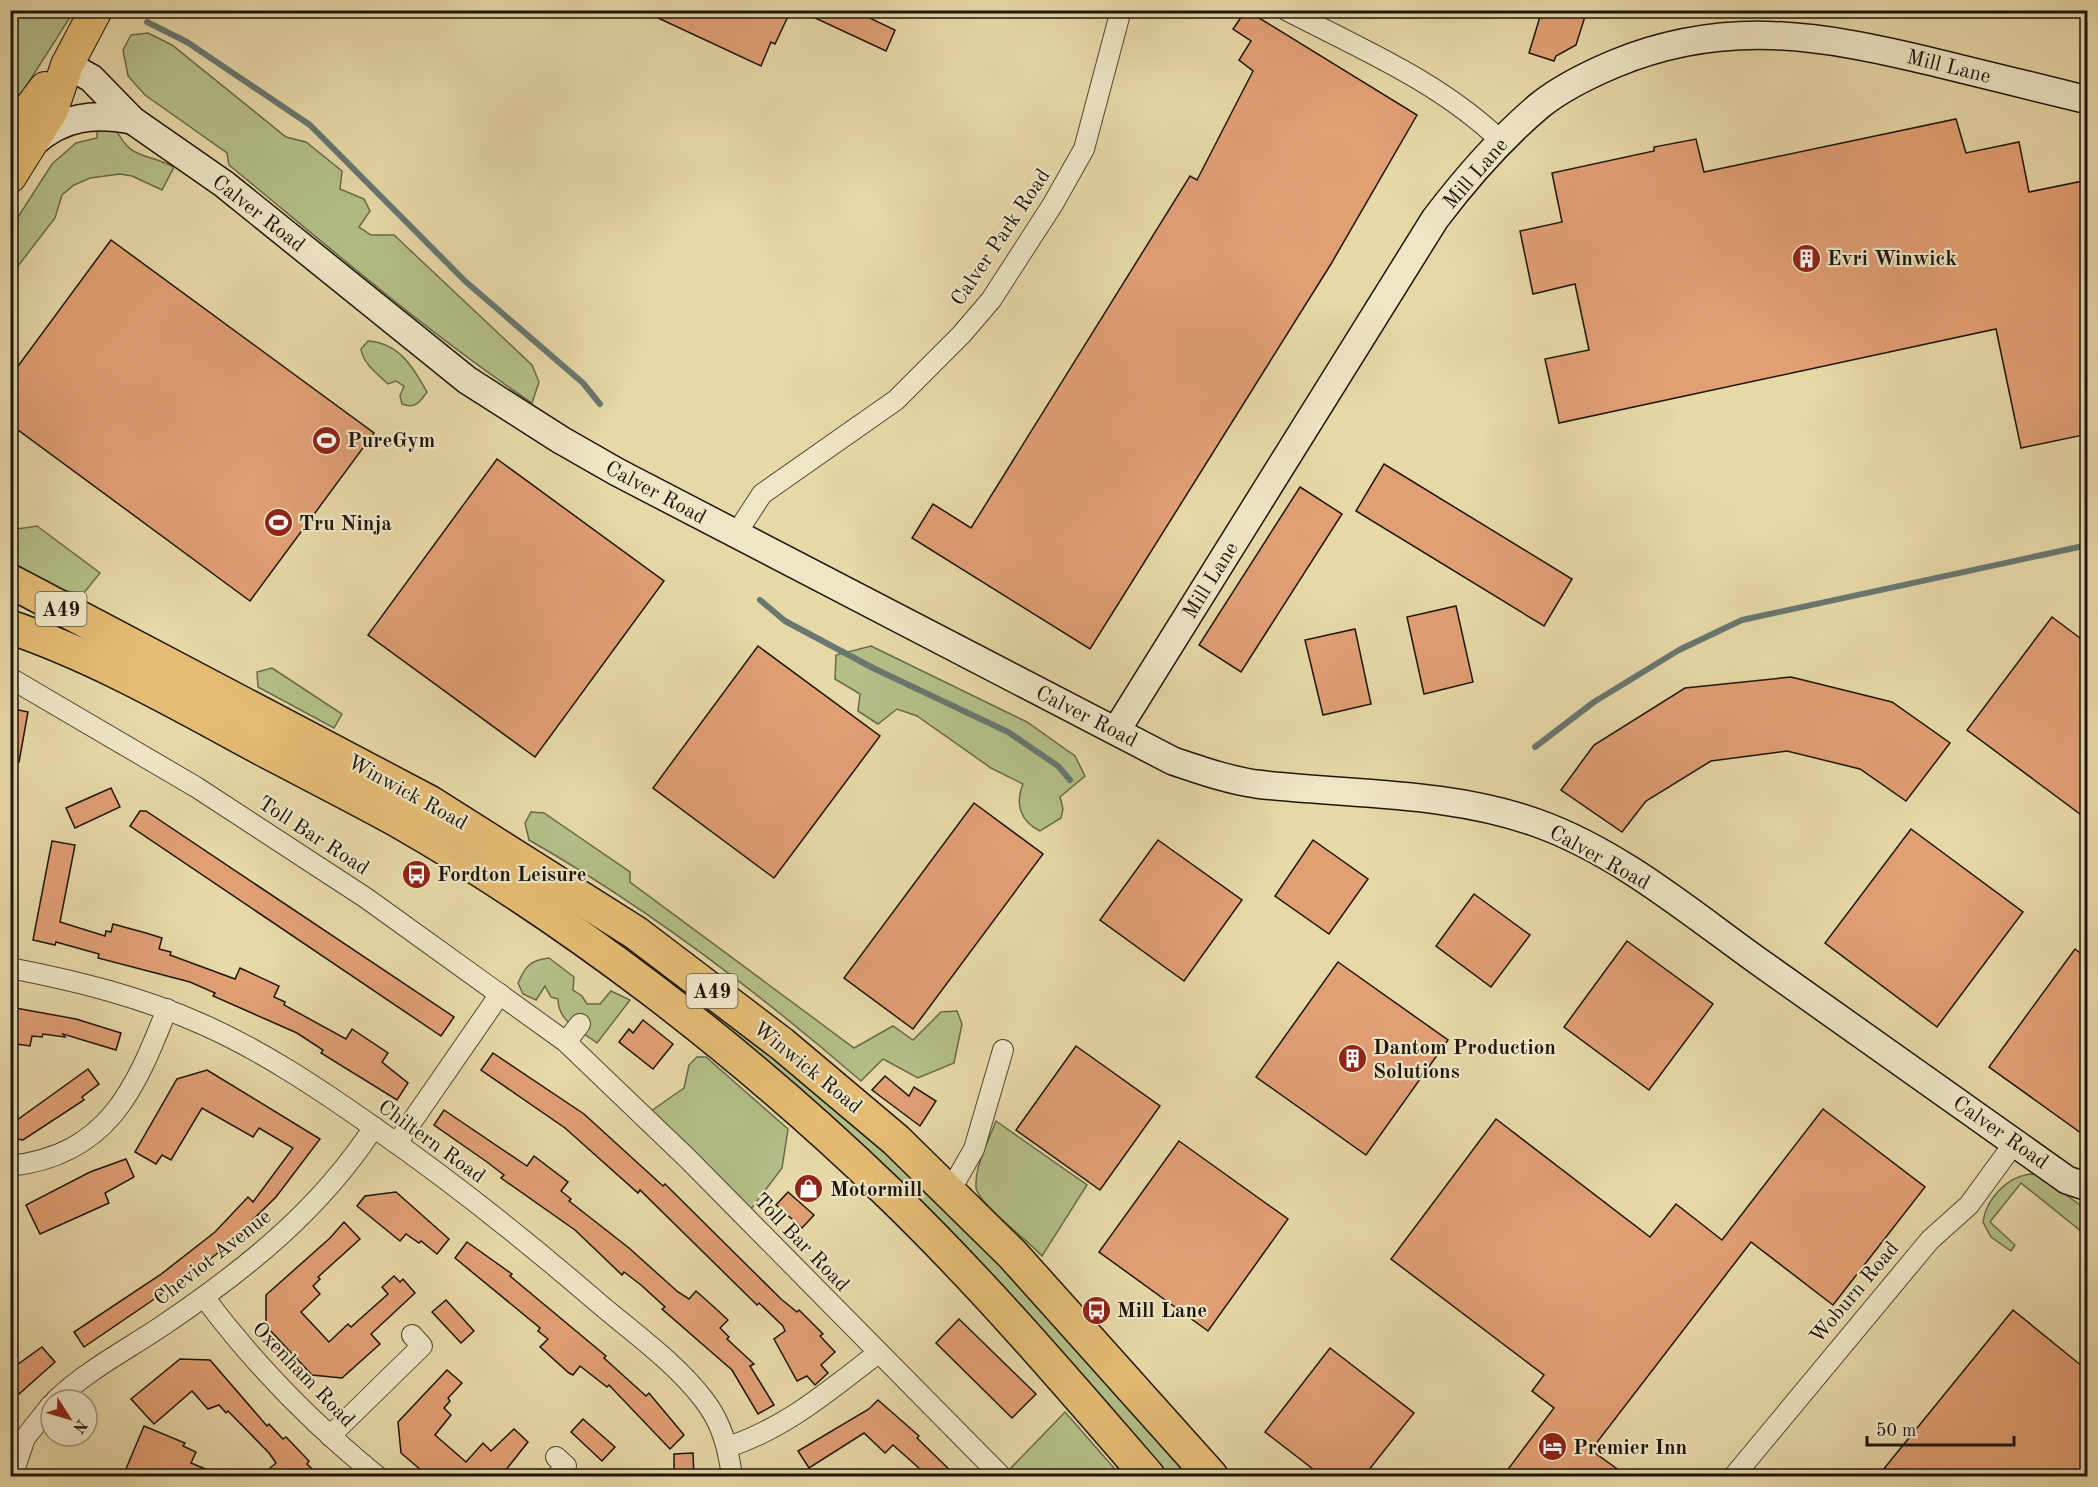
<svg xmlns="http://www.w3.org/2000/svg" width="2098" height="1487" viewBox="0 0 2098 1487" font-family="'Old Standard TT',serif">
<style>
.green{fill:#b4bf88;stroke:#686a4a;stroke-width:1.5}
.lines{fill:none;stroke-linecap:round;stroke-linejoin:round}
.stream{stroke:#687770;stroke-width:6}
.building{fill:#e19f74;stroke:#1d150c;stroke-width:1.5}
.street-casing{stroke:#504633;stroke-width:22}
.secondary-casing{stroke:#1d150c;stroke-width:30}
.primary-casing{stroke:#1d150c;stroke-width:34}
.highway-casing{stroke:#1d150c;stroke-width:36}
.street{stroke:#efe6c6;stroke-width:20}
.secondary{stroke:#efe6c6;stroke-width:27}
.primary{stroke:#e4bc74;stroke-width:32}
.highway{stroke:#e4bc74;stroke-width:33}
.labels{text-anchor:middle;stroke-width:4.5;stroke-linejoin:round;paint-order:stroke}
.shield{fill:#efe6c6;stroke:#5c5444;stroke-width:1.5}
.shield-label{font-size:20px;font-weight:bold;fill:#1d150c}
.street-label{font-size:21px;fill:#1d150c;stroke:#efe6c6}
.poi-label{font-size:21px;font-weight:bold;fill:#1d150c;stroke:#efe6c6;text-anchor:start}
</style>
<rect width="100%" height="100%" fill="#e7d8a8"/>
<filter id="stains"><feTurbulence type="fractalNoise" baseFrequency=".00333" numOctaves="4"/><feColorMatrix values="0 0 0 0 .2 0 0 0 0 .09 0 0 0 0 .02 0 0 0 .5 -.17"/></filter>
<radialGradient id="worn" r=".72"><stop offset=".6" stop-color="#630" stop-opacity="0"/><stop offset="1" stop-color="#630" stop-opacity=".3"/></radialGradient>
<g class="green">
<polygon points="17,11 74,11 11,110 11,23"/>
<path d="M 148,33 L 172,45 L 286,137 L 306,142 L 342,171 L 340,189 L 364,199 L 370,211 L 359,227 L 371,235 L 394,235 L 532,365 L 539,382 L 532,403 C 425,331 329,247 229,165 L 227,153 L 145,95 L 128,76 L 123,50 L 131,35 Z"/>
<path d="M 114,126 C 131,161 142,151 174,167 L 162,190 L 132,176 L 120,174 L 90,178 L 74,185 L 62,195 L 55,218 L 11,275 L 11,228 L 52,164 L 76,143 L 97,138 L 97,127 Z"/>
<path d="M 368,341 C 399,343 413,367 427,392 C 419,403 415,409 402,404 L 400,396 L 404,386 L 396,381 L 388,384 C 378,374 363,364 361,349 Z"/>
<polygon points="37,526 100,573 83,594 52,588 11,566 11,530"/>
<path d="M 871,646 L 1027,722 L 1075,756 L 1085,776 L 1060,797 L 1063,809 L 1061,818 L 1040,831 C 1020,821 1015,804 1023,784 L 991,768 L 917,716 L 897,709 L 878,724 L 858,711 L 860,694 L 835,679 L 836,655 Z"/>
<polygon points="272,668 342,714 334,728 258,687 257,672"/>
<path d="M 531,812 L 544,813 L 630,872 L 630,882 L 854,1048 L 893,1026 L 913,1040 L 941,1012 L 957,1011 L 962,1024 L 954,1063 L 918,1078 L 883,1059 L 861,1081 C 758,992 648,908 529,840 L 525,823 Z"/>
<polygon points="475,842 719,1007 944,1200 1197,1476 1162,1476 1036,1331"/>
<path d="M 549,958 L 574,977 L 573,990 L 582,996 L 587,1004 L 600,1004 L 611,991 L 630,1000 L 597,1043 C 580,1030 558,1022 558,999 L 551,997 L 545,986 L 536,1000 L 523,994 L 518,983 C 525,967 530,960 549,958 Z"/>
<polygon points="697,1057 706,1057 788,1129 782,1168 751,1209 651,1111 684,1088 689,1065"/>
<path d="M 996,1121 L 1087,1185 L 1042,1256 C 1029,1241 977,1203 976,1187 C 975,1165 989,1140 996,1121 Z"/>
<path d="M 2030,1174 L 2038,1175 L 2087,1210 L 2087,1236 L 2021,1183 L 1990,1222 L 2015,1245 L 2011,1251 L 1991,1237 L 1983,1222 C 1986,1199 2007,1177 2030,1174 Z"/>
<polygon points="1065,1412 1121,1476 1014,1476 1008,1471"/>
</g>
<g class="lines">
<g class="stream">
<polyline points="147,22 187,42 310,125 465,281 583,383 600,404"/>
<polyline points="760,600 785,621 873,668 1008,732 1058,766 1070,780"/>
<polyline points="1535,747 1594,702 1679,650 1742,620 2088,545"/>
</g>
</g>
<g class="building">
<polygon points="641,10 791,10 775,44 771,42 761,66"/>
<polygon points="798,10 853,10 895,30 886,51"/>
<polygon points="1246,10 1417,115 1331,264 1090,649 912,538 933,504 971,528 1190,176 1197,180 1253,71 1239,60 1251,41 1233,29"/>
<polygon points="1542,10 1587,10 1576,45 1556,56 1554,61 1529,53"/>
<polygon points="1956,119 1966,153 2019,142 2029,192 2088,180 2088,434 2021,448 1996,329 1559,423 1545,359 1589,350 1575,284 1533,294 1520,231 1562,222 1552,173 1654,151 1654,147 1696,139 1704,172"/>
<polygon points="111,240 374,433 250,601 10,424 10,377"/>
<polygon points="497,459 664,581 535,757 368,635"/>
<polygon points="1384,464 1572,579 1544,626 1356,511"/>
<polygon points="1300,487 1342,514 1241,672 1199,645"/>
<polygon points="1456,606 1473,682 1424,694 1407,617"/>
<polygon points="2052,617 2088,644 2088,805 2080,814 1967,730"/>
<polygon points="1355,629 1371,704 1323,715 1305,640"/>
<polygon points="758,646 880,736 774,878 653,788"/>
<polygon points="1791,677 1892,702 1950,743 1906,801 1860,769 1787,751 1711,761 1646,801 1622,832 1561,790 1594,745 1685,688"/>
<polygon points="10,708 28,712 19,762 10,761"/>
<polygon points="111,788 120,807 75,828 66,808"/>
<polygon points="974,803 1043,854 913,1029 844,978"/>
<polygon points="140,811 146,811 454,1017 441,1036 130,826"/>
<polygon points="1911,829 2023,912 1937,1027 1825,943"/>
<polygon points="1158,840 1242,900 1184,981 1100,920"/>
<polygon points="1313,840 1368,879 1329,934 1275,896"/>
<polygon points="52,841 75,845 60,922 105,936 106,931 111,932 113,924 146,933 162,938 159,949 171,952 170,955 235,979 240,968 279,986 274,997 285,1002 284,1005 346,1039 352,1029 388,1053 382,1062 408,1083 397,1100 321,1053 323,1050 297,1033 213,996 215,993 190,982 98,958 99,954 56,942 55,945 33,940"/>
<polygon points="1474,894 1530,935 1491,987 1436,946"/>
<polygon points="1627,941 1713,1004 1649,1090 1564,1027"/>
<polygon points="2075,949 2088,959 2088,1138 1989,1067"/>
<polygon points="1338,962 1448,1040 1366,1155 1256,1077"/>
<polygon points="10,1007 76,1019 121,1033 116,1050 63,1034 65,1037 43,1034 42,1037 32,1036 30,1046 10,1043"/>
<polygon points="643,1020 673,1044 653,1069 619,1042 629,1029 633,1033"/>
<polygon points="1076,1046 1160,1106 1100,1190 1016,1130"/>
<polygon points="493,1053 584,1114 663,1186 665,1184 781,1299 797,1312 799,1310 823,1334 820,1336 835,1352 821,1365 828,1373 815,1385 807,1376 797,1381 774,1339 785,1331 783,1326 759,1303 757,1305 640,1190 638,1193 565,1128 481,1070"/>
<polygon points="88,1069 99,1084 82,1097 84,1100 23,1140 10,1138 10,1118 17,1120"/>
<polygon points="207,1070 320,1139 276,1197 224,1248 194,1272 84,1347 74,1332 160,1275 215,1232 248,1197 253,1202 293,1148 259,1128 253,1137 202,1108 171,1160 162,1155 156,1164 135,1152 177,1079"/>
<polygon points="885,1076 909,1096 914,1087 936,1101 920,1126 872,1090"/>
<polygon points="1823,1109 1925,1187 1833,1305 1751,1242 1591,1450 1627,1476 1503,1476 1554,1408 1532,1391 1544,1375 1391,1259 1496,1119 1650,1237 1676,1204 1722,1240"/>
<polygon points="444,1110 527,1166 534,1156 568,1182 561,1191 571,1199 569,1201 629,1248 678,1292 689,1299 696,1291 714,1307 728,1320 720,1328 729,1337 727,1339 754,1364 750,1366 774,1405 758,1414 732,1370 662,1309 665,1307 641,1285 624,1272 622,1275 575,1230 501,1178 504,1175 487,1162 434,1125"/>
<polygon points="1179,1141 1288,1219 1208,1331 1099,1252"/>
<polygon points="126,1159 134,1177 105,1193 109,1203 40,1234 26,1205 90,1172"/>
<polygon points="396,1192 449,1239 437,1254 421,1241 419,1243 406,1234 400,1241 357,1206 365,1196"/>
<polygon points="788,1192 814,1215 802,1228 776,1205"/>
<polygon points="344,1222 360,1239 318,1277 320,1279 313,1286 320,1294 301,1312 329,1342 348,1324 351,1327 388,1294 382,1287 394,1276 400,1282 403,1279 415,1293 371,1334 380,1344 342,1378 312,1375 266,1326 266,1295 330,1238"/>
<polygon points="467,1242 512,1274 510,1276 606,1356 604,1358 646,1396 649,1393 684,1435 670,1449 609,1385 607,1387 580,1366 573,1375 569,1373 540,1347 548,1339 538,1331 540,1328 455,1258"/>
<polygon points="446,1300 474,1331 461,1343 432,1312"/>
<polygon points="2013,1310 2088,1371 2088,1476 1878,1476"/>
<polygon points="959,1319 1036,1394 1012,1418 936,1343"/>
<polygon points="42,1347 55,1362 10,1402 10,1370"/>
<polygon points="1330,1348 1414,1413 1364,1476 1322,1476 1265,1432"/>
<polygon points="180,1359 210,1360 267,1426 269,1424 283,1439 286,1437 309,1461 307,1464 319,1476 261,1476 276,1463 269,1453 228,1411 226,1413 219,1405 208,1409 192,1391 154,1424 131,1399"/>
<polygon points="447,1370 462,1383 448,1398 450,1401 444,1408 451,1415 435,1435 466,1462 483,1443 491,1451 514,1429 528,1442 501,1476 428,1476 401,1453 398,1422"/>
<polygon points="878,1400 919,1436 917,1438 956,1476 928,1476 893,1445 885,1453 864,1433 809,1468 798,1451 869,1409"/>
<polygon points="583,1419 615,1447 602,1461 571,1432"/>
<polygon points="144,1426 185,1443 183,1446 196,1452 191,1463 222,1476 123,1476"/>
<polygon points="693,1453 694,1476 674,1476 674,1454"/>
</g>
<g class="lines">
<defs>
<g id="street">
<path d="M 1286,10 C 1361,49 1440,82 1501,141"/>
<polyline points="736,534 762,494 896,400 961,335 991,300 1053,204 1084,149 1121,10"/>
<polyline points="10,678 196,787 366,898 566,1042 688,1159 1001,1476"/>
<path d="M 10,968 C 77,981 142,997 204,1025 C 264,1052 318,1088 372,1126 C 450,1180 524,1239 596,1301 C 632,1332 675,1362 704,1400 C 722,1423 728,1448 732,1476"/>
<polyline points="566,1042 580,1024"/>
<polyline points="397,1143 500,994"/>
<path d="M 10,1166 C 108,1155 135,1090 167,1009"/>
<polyline points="950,1191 974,1149 1003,1050"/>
<path d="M 204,1297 C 254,1364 313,1424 377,1476"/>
<path d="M 56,1400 C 87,1370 130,1348 165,1324 C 246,1269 320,1210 374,1127"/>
<polyline points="330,1436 422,1346 412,1335"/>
<path d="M 728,1447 C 786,1428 830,1390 878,1353"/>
<polyline points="556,1457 566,1466 557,1476"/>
<polyline points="12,1476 25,1438 51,1405"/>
<polyline points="1734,1476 1930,1240 1969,1205 2015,1142"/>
</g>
<g id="secondary">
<path d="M 67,65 L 91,78 L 132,120 L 224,184 L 467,380 L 561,440 L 617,472 L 1173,761 C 1200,770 1228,780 1256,784 C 1349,795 1448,791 1537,823 C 1621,853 1693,915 1765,966 C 1866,1037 1967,1108 2067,1180 L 2088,1187"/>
<path d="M 33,143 C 63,116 94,113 132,120"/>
<path d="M 1116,731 L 1435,219 C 1466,178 1499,140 1539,106 C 1561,88 1588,75 1614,64 C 1725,18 1821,35 1933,62 C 1985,75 2036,87 2088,100"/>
</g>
<g id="primary">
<polyline points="10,135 45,88"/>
<polyline points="10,177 52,110 67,65 96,10"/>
</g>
<g id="highway">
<polyline points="10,581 429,802 636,933 782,1044 896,1140 1013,1255 1211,1476"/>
<path d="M 10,627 C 101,658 186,708 270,753 C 312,775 355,797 397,820 C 574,921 744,1053 890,1194 C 982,1283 1065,1380 1148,1476"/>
</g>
</defs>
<use href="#street" class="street-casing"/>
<use href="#secondary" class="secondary-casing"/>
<use href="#primary" class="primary-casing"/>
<use href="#highway" class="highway-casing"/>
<use href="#street" class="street"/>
<use href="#secondary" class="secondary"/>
<use href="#primary" class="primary"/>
<use href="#highway" class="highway"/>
</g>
<defs>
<symbol id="building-disc" viewBox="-11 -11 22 22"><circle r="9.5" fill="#8f2418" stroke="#efe6c6"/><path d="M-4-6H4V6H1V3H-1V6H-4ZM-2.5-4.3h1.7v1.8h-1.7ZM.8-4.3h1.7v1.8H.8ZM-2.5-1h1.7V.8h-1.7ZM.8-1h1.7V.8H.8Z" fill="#fff"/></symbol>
<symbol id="stadium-disc" viewBox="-11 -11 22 22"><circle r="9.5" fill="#8f2418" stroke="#efe6c6"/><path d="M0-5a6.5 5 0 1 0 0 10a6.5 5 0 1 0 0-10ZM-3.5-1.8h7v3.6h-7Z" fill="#fff"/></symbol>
<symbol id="bus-disc" viewBox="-11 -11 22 22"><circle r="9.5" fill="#8f2418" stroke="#efe6c6"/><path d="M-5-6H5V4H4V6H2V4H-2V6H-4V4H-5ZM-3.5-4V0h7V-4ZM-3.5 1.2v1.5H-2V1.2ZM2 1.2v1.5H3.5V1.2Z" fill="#fff"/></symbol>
<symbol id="shop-disc" viewBox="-11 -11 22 22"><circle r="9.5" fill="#8f2418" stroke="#efe6c6"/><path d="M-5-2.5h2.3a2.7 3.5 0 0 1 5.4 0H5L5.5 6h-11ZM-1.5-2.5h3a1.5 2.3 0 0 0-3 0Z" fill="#fff"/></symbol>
<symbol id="hotel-disc" viewBox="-11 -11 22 22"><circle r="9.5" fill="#8f2418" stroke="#efe6c6"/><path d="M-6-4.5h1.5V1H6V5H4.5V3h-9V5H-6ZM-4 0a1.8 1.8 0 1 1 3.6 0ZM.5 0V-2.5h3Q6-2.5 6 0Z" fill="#fff"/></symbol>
</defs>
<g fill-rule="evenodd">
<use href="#building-disc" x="1790" y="242" width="33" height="33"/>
<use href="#stadium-disc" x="310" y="424" width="33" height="33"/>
<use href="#stadium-disc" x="262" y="506" width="33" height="33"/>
<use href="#bus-disc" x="400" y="858" width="33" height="33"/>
<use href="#building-disc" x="1336" y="1042" width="33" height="33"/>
<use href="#shop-disc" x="792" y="1172" width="33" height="33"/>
<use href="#bus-disc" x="1080" y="1294" width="33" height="33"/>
<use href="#hotel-disc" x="1536" y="1430" width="33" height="33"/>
</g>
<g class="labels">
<g class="shield">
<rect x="35.5" y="592" width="51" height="34" rx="4.5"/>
<rect x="686.5" y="974" width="51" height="34" rx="4.5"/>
</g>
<g class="shield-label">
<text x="61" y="616">A49</text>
<text x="712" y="998">A49</text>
</g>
<g class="street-label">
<text transform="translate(1949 66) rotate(14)" y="7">Mill Lane</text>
<text transform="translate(1475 173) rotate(-49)" y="7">Mill Lane</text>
<text transform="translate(259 213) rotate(38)" y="7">Calver Road</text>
<text transform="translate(1000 237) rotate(-56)" y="7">Calver Park Road</text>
<text transform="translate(656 492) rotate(28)" y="7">Calver Road</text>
<text transform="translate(1210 580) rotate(-58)" y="7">Mill Lane</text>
<text transform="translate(1087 716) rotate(27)" y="7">Calver Road</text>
<text transform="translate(408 792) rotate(29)" y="7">Winwick Road</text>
<text transform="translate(314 835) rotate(33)" y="7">Toll Bar Road</text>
<text transform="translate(1600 857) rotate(29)" y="7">Calver Road</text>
<text transform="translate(808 1067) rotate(39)" y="7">Winwick Road</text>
<text transform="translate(2001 1132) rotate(35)" y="7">Calver Road</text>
<text transform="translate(432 1141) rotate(36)" y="7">Chiltern Road</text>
<text transform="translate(802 1242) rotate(46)" y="7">Toll Bar Road</text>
<text transform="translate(212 1257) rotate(-38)" y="7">Cheviot Avenue</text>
<text transform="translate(1854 1292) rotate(-50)" y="7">Woburn Road</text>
<text transform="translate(304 1374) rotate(46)" y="7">Oxenham Road</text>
</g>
<g class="poi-label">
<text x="1827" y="265">Evri Winwick</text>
<text x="347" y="447">PureGym</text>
<text x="299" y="530">Tru Ninja</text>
<text x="437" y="881">Fordton Leisure</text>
<text x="1373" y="1054">Dantom Production<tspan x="1373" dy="24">Solutions</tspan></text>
<text x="830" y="1196">Motormill</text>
<text x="1117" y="1317">Mill Lane</text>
<text x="1573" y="1454">Premier Inn</text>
</g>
</g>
<rect width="2098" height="1487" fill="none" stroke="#e7d8a8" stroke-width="36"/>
<rect x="12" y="12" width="2074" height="1463" fill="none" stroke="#1d150c" stroke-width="3"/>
<rect x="18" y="18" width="2062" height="1451" fill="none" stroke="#1d150c" stroke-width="1.5"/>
<g transform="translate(69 1418) rotate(127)"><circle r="28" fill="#efe6c6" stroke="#9b927c" stroke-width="1.5"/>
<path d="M0-4.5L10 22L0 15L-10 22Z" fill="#8f2418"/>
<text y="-9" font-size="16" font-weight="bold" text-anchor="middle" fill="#1d150c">N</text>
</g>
<path d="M1867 1436v9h147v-9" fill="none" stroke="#1d150c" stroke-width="3"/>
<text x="1876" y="1436" font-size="18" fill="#1d150c" stroke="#efe6c6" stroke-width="4.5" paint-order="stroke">50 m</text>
<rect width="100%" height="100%" filter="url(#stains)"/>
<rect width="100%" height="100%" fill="url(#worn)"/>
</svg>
